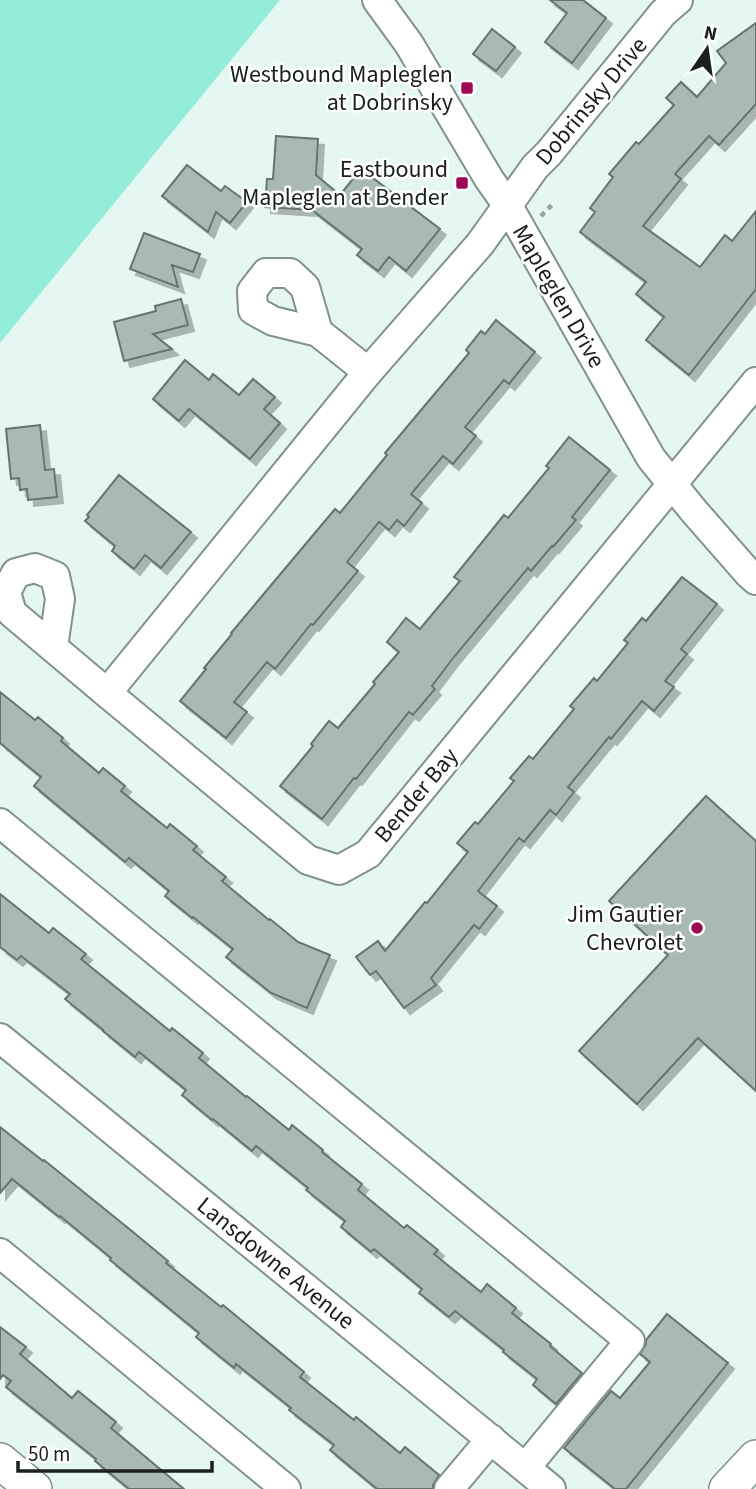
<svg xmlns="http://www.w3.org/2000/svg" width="756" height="1489" viewBox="0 0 756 1489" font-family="'Source Sans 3',sans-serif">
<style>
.green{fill:#94edd8}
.building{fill:#a9bab6;stroke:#647470;stroke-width:2;filter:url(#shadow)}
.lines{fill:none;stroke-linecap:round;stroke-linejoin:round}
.minor-casing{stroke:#81918d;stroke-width:32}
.major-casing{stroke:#81918d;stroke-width:38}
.path{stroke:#94a19d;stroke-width:4.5;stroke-dasharray:5 5;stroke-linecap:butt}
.minor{stroke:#fff;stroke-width:28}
.major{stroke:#fff;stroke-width:35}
.poi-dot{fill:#9c0a57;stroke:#fff;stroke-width:2.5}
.labels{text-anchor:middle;stroke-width:5;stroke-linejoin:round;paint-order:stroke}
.poi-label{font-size:24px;fill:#1a201e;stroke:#fff;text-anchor:end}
.street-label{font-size:24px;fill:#1a201e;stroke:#fff}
</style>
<defs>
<filter id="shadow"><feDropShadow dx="6" dy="6" stdDeviation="0" flood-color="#0004"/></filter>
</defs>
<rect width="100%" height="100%" fill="#e5f7f2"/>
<polygon class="green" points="0,0 280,0 0,343"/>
<g class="building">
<polygon points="550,0 583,0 606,18 572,63 545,42 567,13"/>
<polygon points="756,23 756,104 719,145 709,136 675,174 681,179 643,226 700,267 725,235 732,241 756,211 756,289 689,375 646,340 664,317 636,294 646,282 580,232 595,212 590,208 613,177 609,174 636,142 639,144 674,105 666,98 681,82 697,97 726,63 717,51"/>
<polygon points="492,29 515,47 496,71 473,54"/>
<polygon points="276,136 318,139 316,175 340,195 361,169 440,229 406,271 389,257 378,271 357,255 362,249 312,210 265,207 267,179 273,179"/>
<polygon points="187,165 221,191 225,186 247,202 230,223 216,212 208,232 162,196"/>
<polygon points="144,233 200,254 193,272 172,265 178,287 130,269"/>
<polygon points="181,299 188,325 153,334 172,349 124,361 114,322 156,311 155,306"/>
<polygon points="496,320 535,352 509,384 504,380 465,427 476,436 453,464 443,456 411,494 422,503 404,526 397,520 389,530 379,522 347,562 358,571 313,625 311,624 275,669 267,662 234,702 247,712 226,738 180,701 206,669 204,668 232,634 231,633 335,509 340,513 387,455 385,453 469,353 466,350 481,331 485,334"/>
<polygon points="185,360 209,380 213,374 239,395 253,379 275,397 264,409 280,423 250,459 189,409 179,421 153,399"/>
<polygon points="40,425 45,470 54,469 57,497 28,500 27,489 20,490 19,478 11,479 6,429"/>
<polygon points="569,437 610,470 572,517 576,520 553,547 552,546 531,571 528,568 454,657 432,686 435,689 413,715 409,712 356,779 354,778 322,819 280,786 313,746 311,744 329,721 338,728 375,684 373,682 399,652 387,642 406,618 420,629 460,581 454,577 504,515 508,518 549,468 546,466"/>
<polygon points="119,475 191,532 161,568 145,555 134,569 112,551 115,546 85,521 89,517 87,515"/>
<polygon points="682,577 717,604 681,649 687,654 665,681 674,687 654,711 642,701 611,739 609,737 568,787 574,792 556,815 550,810 524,842 519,838 478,891 497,906 479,929 474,925 431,978 436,985 404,1008 376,971 370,975 356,957 378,941 385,951 425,902 427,903 468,852 457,843 475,822 478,824 514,781 510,778 529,756 533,759 574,709 570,706 594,678 597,681 628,643 624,640 642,618 646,621"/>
<polygon points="0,692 35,720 38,717 63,738 61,741 99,773 103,768 125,786 121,791 167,828 170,824 197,846 193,850 226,877 222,881 269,920 270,919 298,942 330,955 307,1008 271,993 226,957 233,949 193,917 192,918 165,896 169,891 129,858 125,862 34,786 41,777 0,743"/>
<polygon points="706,796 756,841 756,1091 698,1038 637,1104 579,1051 668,955 609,901"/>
<polygon points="0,894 49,933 53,928 86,954 81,959 170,1031 172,1028 203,1053 199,1058 246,1097 247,1096 289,1130 292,1125 323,1150 322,1152 362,1184 358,1190 404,1228 407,1225 438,1250 434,1254 481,1292 487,1284 516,1308 512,1313 551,1344 550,1346 582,1373 556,1404 533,1385 537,1379 503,1352 504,1350 455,1311 449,1317 419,1293 422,1289 374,1249 371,1252 341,1227 345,1221 306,1190 308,1188 256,1146 252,1151 213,1119 212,1120 182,1095 186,1090 139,1052 135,1057 103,1031 103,1030 65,999 70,994 21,956 17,960 0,947"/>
<polygon points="0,1127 43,1161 44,1160 133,1232 168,1261 166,1263 221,1307 223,1305 304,1372 300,1377 354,1420 356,1417 400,1453 405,1447 439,1475 433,1485 433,1489 377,1489 330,1450 334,1445 289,1410 291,1408 236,1364 234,1368 196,1337 199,1333 110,1260 111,1258 60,1216 59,1217 12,1179 0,1193"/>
<polygon points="667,1314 728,1363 626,1489 615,1489 564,1448 611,1391 620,1398 650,1362 640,1354 646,1344 646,1340"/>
<polygon points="0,1327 26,1347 20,1354 72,1398 78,1391 116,1422 111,1428 184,1489 129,1489 95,1461 96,1459 6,1387 11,1381 3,1375 0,1379"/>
</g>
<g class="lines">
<defs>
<g id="minor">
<polyline points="377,0 409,44 489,179 508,206 651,458 693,510 749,574 756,580"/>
<polyline points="678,0 663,13 549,153 535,167 480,244 368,372 107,693 308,860 339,870 368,854 756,382"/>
<polyline points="318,332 273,321 253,310 252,291 266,273 290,273 305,287 318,332 368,372"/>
<polyline points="53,647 60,599 55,576 35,568 16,573 6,592 12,613 107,693"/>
<polyline points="0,823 630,1341 526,1467"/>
<polyline points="0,1038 551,1489"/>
<polyline points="0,1253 286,1489"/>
<polyline points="449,1489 491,1439"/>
</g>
<g id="major">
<polyline points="0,1461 34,1489"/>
<polyline points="727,1489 756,1458"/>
</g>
</defs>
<use href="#minor" class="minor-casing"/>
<use href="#major" class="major-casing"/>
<polyline class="path" points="541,216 555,202"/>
<use href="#minor" class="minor"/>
<use href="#major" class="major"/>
</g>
<g class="poi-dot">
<rect x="460" y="81" width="14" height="14" rx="3.5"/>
<rect x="455" y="176" width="14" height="14" rx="3.5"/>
<circle cx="697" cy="928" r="7"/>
</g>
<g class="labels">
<g class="poi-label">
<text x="453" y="82">Westbound Mapleglen<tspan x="453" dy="28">at Dobrinsky</tspan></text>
<text x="448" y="177">Eastbound<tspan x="448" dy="28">Mapleglen at Bender</tspan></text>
<text x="683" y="922">Jim Gautier<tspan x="683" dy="28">Chevrolet</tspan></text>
</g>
<g class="street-label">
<text transform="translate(591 101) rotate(-50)" y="8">Dobrinsky Drive</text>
<text transform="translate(559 296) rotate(60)" y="8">Mapleglen Drive</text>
<text transform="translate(416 795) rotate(-50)" y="8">Bender Bay</text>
<text transform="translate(276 1263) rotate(39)" y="8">Lansdowne Avenue</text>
</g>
</g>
<g transform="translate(707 49) rotate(13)" stroke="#ffffff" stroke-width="5" paint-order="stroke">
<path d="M0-5L12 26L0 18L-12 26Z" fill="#1a201e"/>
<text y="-10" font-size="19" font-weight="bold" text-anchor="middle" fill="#1a201e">N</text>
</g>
<path d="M18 1461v10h194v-10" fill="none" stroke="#1a201e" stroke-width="3.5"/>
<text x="28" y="1461" font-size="21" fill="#1a201e" stroke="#ffffff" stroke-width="5" paint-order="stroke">50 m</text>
</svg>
